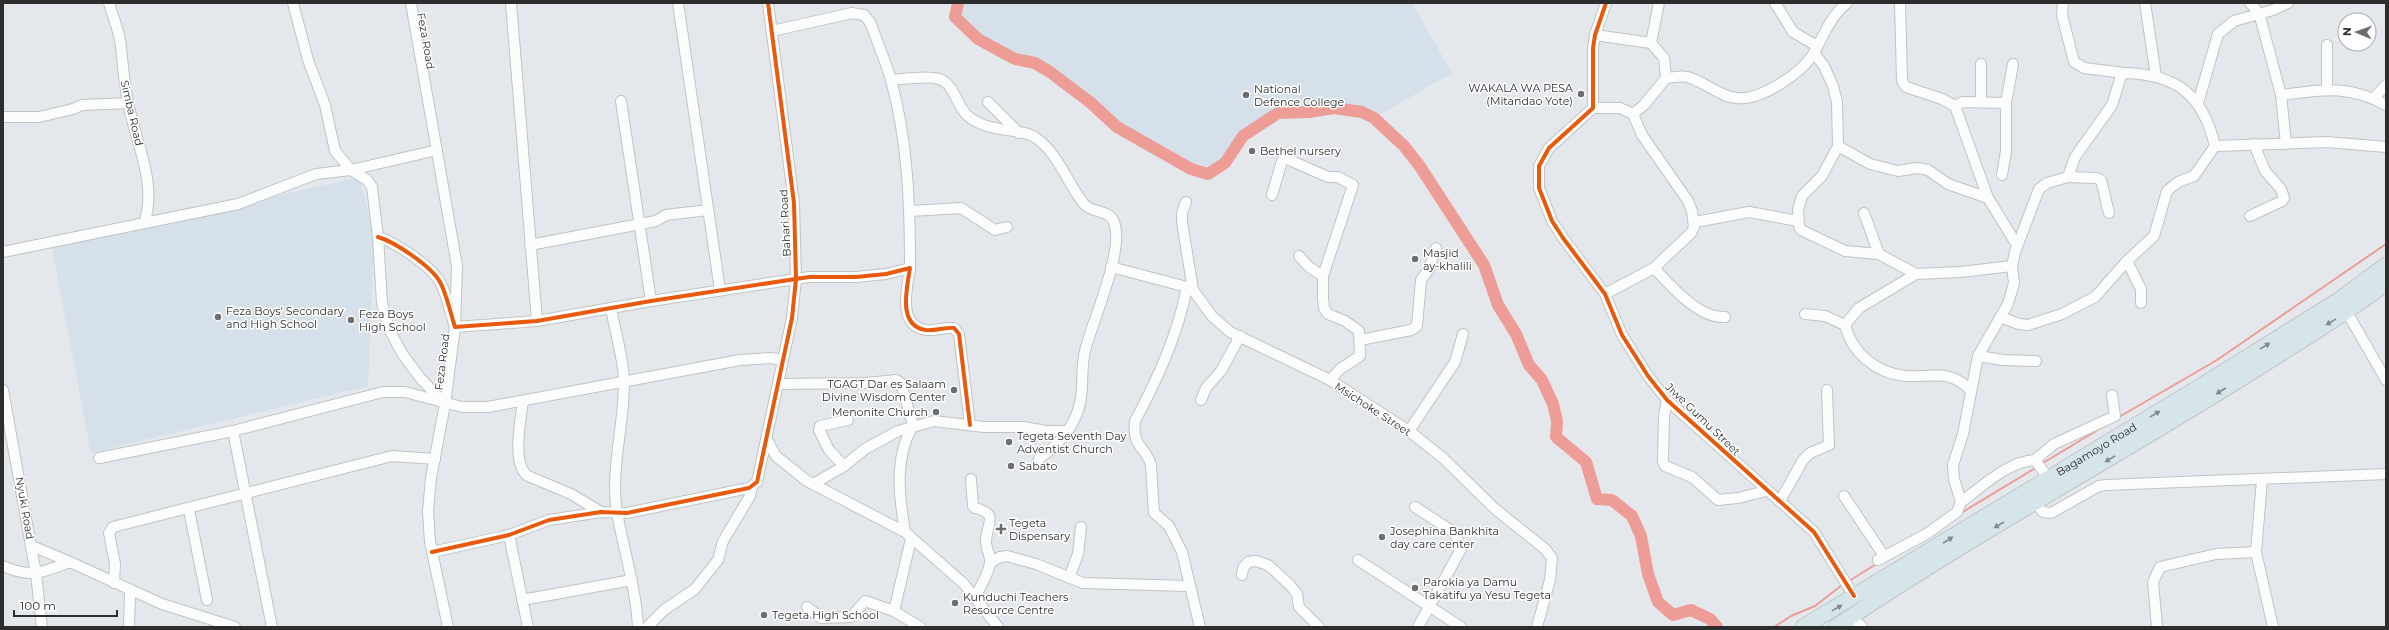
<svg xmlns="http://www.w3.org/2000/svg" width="2389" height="630" viewBox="0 0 2389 630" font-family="Montserrat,sans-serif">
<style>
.education{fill:#d5e0ea}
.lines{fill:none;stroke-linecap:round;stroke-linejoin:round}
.stream{stroke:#ee9c96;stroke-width:2}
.river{stroke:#ee9c96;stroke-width:12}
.minor-casing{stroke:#c2c3c3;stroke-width:12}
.highway-casing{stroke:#c3c5c6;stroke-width:17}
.minor{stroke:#fbfcfc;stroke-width:10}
.highway{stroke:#d5e5ea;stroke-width:15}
.cycleway-casing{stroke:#fff;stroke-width:6}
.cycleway{stroke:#e8590c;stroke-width:4}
.oneway{fill:#81898c}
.poi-dot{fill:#6d6e70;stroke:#fff;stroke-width:1.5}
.labels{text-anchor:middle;stroke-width:3;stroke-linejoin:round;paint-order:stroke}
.street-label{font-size:11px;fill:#2d2d2d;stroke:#fff}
.poi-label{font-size:11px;fill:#2d2d2d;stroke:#fff;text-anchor:start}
</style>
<rect width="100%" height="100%" fill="#e4e8ec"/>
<g class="education">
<polygon points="960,3 1412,3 1452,73 1374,118 1334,108 1278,113 1243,136 1225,163 1191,169 1117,127 1063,81 999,49 955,17"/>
<polygon points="359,177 374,235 368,386 91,453 52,248"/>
</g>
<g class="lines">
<g class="stream">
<polyline points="2119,417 2217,360 2386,244"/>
<polyline points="2043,463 2101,428"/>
<polyline points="1961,513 2037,467"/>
<polyline points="1849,581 1878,563"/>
<polyline points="1774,627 1791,616 1815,606 1842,585"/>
</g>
<polyline class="river" points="958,3 955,17 978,39 1015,59 1035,63 1050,72 1091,103 1117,127 1191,169 1208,174 1225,163 1243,136 1278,113 1309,112 1334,108 1362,112 1374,118 1404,146 1419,165 1484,265 1498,305 1516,334 1529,365 1542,380 1553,404 1557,421 1556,437 1586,462 1597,499 1612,500 1632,516 1641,536 1648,574 1658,602 1673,615 1691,610 1710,619 1717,627"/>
<defs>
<g id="minor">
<path d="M 109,3 C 113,17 120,33 121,47 C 123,66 124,83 128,102 C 135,141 158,184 144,223"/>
<polyline points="293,3 308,60 325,105 335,151 351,170 367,180 372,187 378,237 382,303 389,329 403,355 421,379 444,403"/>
<polyline points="411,3 457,266 455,327 445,404 431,478 428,511 430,542 448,627"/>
<polyline points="511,3 537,321"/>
<polyline points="678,3 720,290"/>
<polyline points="1606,3 1595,35 1593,48 1593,108 1549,148 1539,166 1539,188 1552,221 1563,238 1605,294 1622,335 1648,376 1667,400 1814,532 1854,596"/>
<polyline points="1775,3 1793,32 1817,46"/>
<polyline points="1900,3 1902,81 1906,87 1942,99 1955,106 1988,198 2017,245"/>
<polyline points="2063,3 2062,15 2074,62 2084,68 2124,73"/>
<polyline points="2145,3 2156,76"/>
<polyline points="2250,3 2259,13 2281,95 2286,144"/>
<path d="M 772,31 L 852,13 L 864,15 L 870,22 C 877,41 885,60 891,80 C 908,141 910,205 910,268"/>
<polyline points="1595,35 1651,43 1664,58 1666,78"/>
<polyline points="1651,43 1659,3"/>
<polyline points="1814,53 1824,66 1833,86 1837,102 1838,146 1822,176 1802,196 1798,209 1799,226 1801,230 1845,251 1879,254 1916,274"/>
<path d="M 891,80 C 903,79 928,75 939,79 C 954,83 957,107 968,116 C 989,134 1021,127 1036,138 C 1059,154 1067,183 1084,204 C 1093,214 1109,209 1114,222 C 1125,251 1092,321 1085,351 C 1079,376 1087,396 1073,422 C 1065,438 1053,448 1039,459"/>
<polyline points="2327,89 2327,45"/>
<path d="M 2281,95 C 2321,90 2348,84 2386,105"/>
<polyline points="2374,98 2386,85"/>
<polyline points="621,101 651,301"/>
<polyline points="988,102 1019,133"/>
<polyline points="1981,102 1981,64"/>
<polyline points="2006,103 2013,64"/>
<polyline points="2198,103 2218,34 2234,21 2273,10 2288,3"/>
<polyline points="1955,106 1963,102 2006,103 2006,151 2002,175"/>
<polyline points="1593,108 1620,108 1633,114 1642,135 1688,201 1692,211 1694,227 1691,233 1654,268 1605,294"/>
<path d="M 1633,114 L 1644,105 L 1666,78 C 1673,78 1680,75 1687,77 C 1703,80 1719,97 1737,98 C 1760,101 1802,73 1814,53 C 1824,35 1830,17 1847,3"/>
<polyline points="3,117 39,117 73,109 82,105 128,103"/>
<polyline points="1838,146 1870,164 1898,171 1917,168 1928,170 1948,184 1988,198"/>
<polyline points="2068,177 2096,178 2101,180 2109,213"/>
<polyline points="1272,195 1282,161 1285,158 1328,177 1338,177 1353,185 1323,276 1323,298 1324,308 1328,314 1345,321 1359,331 1360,356 1340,369 1330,380"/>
<polyline points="1186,202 1182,213 1182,222 1193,290"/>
<polyline points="910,211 961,208 995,230 1007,227"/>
<polyline points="1864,213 1879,254"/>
<polyline points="2250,216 2282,201 2284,198 2281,189 2265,171 2254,144"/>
<polyline points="1695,222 1749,212 1798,221"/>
<path d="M 378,237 C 395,242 431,266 440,282 C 447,295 450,312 455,327 L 537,321 L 651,301 L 809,277 L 856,277 L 886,274 L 910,268 C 907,288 897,326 926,330 C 936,331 945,327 954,328 L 959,334 L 970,425"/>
<polyline points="530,245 656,221 666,215 708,210"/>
<polyline points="3,252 238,204 316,174 351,170 437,150"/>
<polyline points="1299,256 1309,267 1323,276"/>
<polyline points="2127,261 2141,289 2141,303"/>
<polyline points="1111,267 1187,287 1193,290 1212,316 1230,332 1330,380 1409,431 1443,458 1494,508 1545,549 1552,558 1550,580 1537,627"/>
<path d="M 1654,268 C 1671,286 1699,319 1725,317"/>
<path d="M 1187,287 C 1178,334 1158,378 1135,421 C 1132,448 1145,445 1151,465 L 1154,513 L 1169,526 L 1182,552 L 1200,627"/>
<polyline points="2344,307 2386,380"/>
<path d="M 611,308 C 615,332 624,359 624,383 C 624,427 610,470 617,513 C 624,551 636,588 638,627"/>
<path d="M 1805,314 L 1825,316 L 1845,325 C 1852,353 1876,373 1905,376 C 1931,378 1951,368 1971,391"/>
<polyline points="2000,317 2019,324 2028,325 2062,314 2095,297 2127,261 2154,236 2167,191 2178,182 2194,176 2215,146 2327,142 2386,147"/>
<polyline points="1845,325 1859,308 1916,274 1961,272 2012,266"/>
<polyline points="1360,340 1411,330 1417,326 1421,280 1429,269 1436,248"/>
<polyline points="1978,356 2003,360 2036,361"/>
<path d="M 778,384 L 866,383 L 896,380 L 901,383 L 913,425 C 894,458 899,496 905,532"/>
<polyline points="3,390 36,574 42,627"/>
<polyline points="1201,400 1206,388 1221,371 1240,336"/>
<polyline points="1667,400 1664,416 1663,461 1665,466 1692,477 1718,500 1738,498 1766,491"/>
<path d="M 523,401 C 521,418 511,465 528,476 L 571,494 L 601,512"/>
<polyline points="233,431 272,627"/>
<polyline points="1409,431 1455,362 1463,334"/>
<polyline points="767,440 776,456 807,481 905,532 964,584 998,627"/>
<polyline points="99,458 233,431 383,392 405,392 462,407 488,407 740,360 771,358 782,360"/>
<polyline points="2035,460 2054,444 2115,416 2112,395"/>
<polyline points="844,466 865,449 898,431 934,421 984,427 1023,427 1046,431 1068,431"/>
<path d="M 971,479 L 973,506 L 975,508 C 1000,514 986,524 986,542 C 986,549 991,556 990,563 C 989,574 979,588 975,598"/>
<polyline points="2262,480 2256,552 2273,627"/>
<polyline points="815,483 844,466 829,450 819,430 820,426 848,420"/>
<polyline points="1844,496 1884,556"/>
<polyline points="1780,501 1803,460 1810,453 1829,445 1827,390"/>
<path d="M 1961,502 C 1983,486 2007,462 2035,460 L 2048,478"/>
<polyline points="2035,503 2043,512 2051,513 2099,486 2106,485 2386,474"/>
<polyline points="1415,507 1455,533 1461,549 1418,627"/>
<polyline points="189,510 207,600"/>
<polyline points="509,535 528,627"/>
<polyline points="32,546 70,562 162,604 235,627"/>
<polyline points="432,552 509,535 549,520 601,512 627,513 749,488 757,482 792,318 796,279 794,203 768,3"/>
<polyline points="1358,560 1461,627"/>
<path d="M 1878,560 L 1928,533 L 1957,512 L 1961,502 L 1954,479 L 1953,465 L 1963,434 L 1978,356 L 2008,304 L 2014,283 L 2012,266 L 2015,252 L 2039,189 L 2047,183 L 2068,177 L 2075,157 L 2112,105 L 2121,76 L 2124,73 C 2177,74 2203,95 2215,146"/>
<polyline points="990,563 1000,557 1007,556 1036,564 1083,583 1189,586"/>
<path d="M 3,566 C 32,579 42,572 70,562"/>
<polyline points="1242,575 1243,568 1248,562 1256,561 1268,565 1290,585 1297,594 1299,607 1319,627"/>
<polyline points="1069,578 1078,554 1081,527"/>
<polyline points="114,583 115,564 109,533 113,527 392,456 435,459"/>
<polyline points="522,600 632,580"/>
<polyline points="807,607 821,618 851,617 865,601 894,611 920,627"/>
<polyline points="894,611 911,539"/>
<polyline points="1851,617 1862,627"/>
<polyline points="129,627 130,591"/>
<polyline points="647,627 664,610 695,589 718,560 723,541 750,496 752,487"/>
<polyline points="2157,627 2153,582 2160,567 2216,554 2256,552"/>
</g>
<g id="highway">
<path id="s1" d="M 1803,627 L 2201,386 L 2339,300 L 2386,265"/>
<path d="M 1836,627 C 1974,533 2123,454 2264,364 C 2305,338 2347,313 2386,283"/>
</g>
</defs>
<use href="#minor" class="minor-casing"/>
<use href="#highway" class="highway-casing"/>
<use href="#minor" class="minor"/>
<use href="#highway" class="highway"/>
<defs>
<g id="cycleway">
<polyline points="1606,3 1595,35 1593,48 1593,108 1549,148 1539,166 1539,188 1552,221 1563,238 1605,294 1622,335 1648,376 1667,400 1814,532 1854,596"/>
<path d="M 378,237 C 395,242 431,266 440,282 C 447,295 450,312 455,327 L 537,321 L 651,301 L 809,277 L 856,277 L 886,274 L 910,268 C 907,288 897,326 926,330 C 936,331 945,327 954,328 L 959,334 L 970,425"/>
<polyline points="432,552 509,535 549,520 601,512 627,513 749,488 757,482 792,318 796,279 794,203 768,3"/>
</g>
</defs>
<use href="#cycleway" class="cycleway-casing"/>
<use href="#cycleway" class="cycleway"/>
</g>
<defs><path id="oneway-solid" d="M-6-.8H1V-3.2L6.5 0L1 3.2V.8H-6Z"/></defs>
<g class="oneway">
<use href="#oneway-solid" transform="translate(2331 322) rotate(149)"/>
<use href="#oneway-solid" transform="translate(2265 346) rotate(-32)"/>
<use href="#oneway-solid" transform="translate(2221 391) rotate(147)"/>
<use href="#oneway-solid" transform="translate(2155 414) rotate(-31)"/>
<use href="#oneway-solid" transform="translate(2110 459) rotate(149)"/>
<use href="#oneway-solid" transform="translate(1999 525) rotate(149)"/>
<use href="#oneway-solid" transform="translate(1948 540) rotate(-32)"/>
<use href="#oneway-solid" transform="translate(1837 608) rotate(-29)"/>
</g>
<g class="poi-dot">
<circle cx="1581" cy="94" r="4"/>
<circle cx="1246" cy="95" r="4"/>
<circle cx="1252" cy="151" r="4"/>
<circle cx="1415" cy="259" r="4"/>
<circle cx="218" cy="317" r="4"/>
<circle cx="351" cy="320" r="4"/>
<circle cx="954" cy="390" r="4"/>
<circle cx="936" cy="412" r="4"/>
<circle cx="1009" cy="442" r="4"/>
<circle cx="1011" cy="466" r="4"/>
<path d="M999 523h4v4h4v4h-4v4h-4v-4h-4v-4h4z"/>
<circle cx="1382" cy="537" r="4"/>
<circle cx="1415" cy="588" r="4"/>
<circle cx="955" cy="603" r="4"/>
<circle cx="764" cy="615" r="4"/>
</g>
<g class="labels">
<g class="street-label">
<text transform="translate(426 41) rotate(80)" y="4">Feza Road</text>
<text transform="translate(132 113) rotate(77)" y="4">Simba Road</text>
<text transform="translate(785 223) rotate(-93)" y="4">Bahari Road</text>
<text transform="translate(442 362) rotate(-83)" y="4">Feza Road</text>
<text transform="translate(1373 409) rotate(33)" y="4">Msichoke Street</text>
<text transform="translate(1703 419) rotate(44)" y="4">Jiwe Gumu Street</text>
<text dy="4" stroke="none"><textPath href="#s1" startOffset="343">Bagamoyo Road</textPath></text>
<text transform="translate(25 508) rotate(80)" y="4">Nyuki Road</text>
</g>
<g class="poi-label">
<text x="1573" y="92" text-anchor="end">WAKALA WA PESA<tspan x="1573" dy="13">(Mitandao Yote)</tspan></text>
<text x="1254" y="93">National<tspan x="1254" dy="13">Defence College</tspan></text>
<text x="1260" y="155">Bethel nursery</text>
<text x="1423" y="257">Masjid<tspan x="1423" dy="13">ay-khalili</tspan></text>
<text x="226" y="315">Feza Boys' Secondary<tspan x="226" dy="13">and High School</tspan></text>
<text x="359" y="318">Feza Boys<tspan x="359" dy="13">High School</tspan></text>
<text x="946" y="388" text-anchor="end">TGAGT Dar es Salaam<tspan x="946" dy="13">Divine Wisdom Center</tspan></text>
<text x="928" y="416" text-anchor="end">Menonite Church</text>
<text x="1017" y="440">Tegeta Seventh Day<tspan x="1017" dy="13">Adventist Church</tspan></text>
<text x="1019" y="470">Sabato</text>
<text x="1009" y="527">Tegeta<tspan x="1009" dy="13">Dispensary</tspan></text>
<text x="1390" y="535">Josephina Bankhita<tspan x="1390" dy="13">day care center</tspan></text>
<text x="1423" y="586">Parokia ya Damu<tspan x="1423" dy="13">Takatifu ya Yesu Tegeta</tspan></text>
<text x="963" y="601">Kunduchi Teachers<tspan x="963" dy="13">Resource Centre</tspan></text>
<text x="772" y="619">Tegeta High School</text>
</g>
</g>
<rect width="2389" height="630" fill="none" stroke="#2d2d2d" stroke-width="8"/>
<g transform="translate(2357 32) rotate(272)"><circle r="19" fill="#ffffff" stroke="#ababab"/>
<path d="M0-3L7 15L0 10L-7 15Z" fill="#6d6e70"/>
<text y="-6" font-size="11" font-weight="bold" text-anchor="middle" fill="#2d2d2d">N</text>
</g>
<path d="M14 610v6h103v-6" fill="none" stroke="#2d2d2d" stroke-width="2"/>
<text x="20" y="610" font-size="12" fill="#2d2d2d" stroke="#ffffff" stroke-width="3" paint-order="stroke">100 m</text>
</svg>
